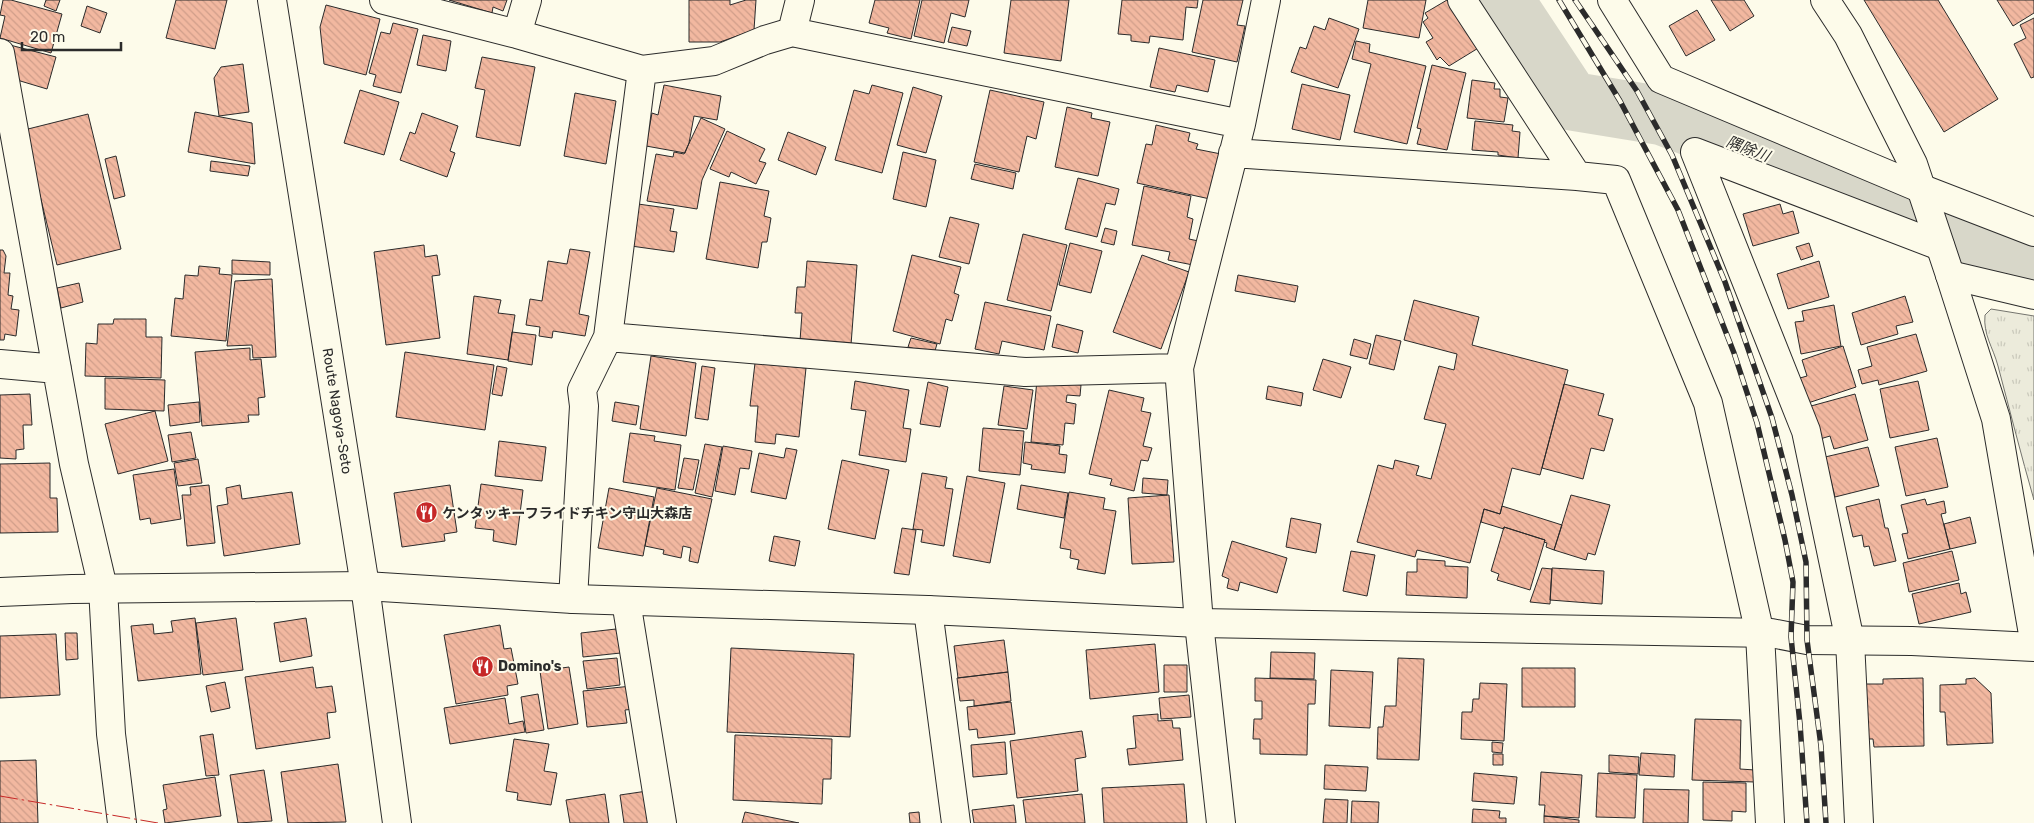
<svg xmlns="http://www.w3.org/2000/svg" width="2034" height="823" font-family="Rubik,'Noto Sans JP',sans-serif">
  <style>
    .grass { fill: url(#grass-tufts); stroke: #74746e }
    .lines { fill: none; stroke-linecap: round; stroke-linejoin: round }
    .river { stroke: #d8d7c9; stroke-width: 59 }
    .building { fill: url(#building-back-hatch); stroke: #2b2b2b }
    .street-casing { stroke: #2b2b2b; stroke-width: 30 }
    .secondary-casing { stroke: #2b2b2b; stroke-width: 30 }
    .primary-casing { stroke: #2b2b2b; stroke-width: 30 }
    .street { stroke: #fdfbea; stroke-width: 28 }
    .secondary { stroke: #fdfbea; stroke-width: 28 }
    .primary { stroke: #fdfbea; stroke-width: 28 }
    .rail-casing { stroke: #2b2b2b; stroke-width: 5.5 }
    .rail { stroke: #fdfbea; stroke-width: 4; stroke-dasharray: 11; stroke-linecap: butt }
    .power { stroke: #c62828; stroke-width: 1; stroke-dasharray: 18 4 2.5 4; stroke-linecap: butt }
    .labels { text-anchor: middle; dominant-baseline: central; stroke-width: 4; stroke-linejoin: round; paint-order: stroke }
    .street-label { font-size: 14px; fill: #2b2b2b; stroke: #fdfbea }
    .poi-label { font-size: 14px; font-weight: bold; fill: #2b2b2b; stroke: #fdfbea; text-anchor: start }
    .water-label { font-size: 15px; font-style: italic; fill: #2b2b2b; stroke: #fdfbea }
  </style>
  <defs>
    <pattern id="grass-tufts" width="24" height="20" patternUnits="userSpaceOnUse" patternTransform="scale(1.25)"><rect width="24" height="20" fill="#ecebdb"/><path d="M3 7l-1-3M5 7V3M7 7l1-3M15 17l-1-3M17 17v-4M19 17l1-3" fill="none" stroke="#cbcabc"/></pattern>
    <pattern id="building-back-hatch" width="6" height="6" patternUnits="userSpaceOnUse" patternTransform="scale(1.25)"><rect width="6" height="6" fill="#f2b8a0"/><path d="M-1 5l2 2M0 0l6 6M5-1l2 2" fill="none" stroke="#d09e8a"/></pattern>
  </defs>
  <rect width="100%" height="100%" fill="#fdfbea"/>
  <path class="grass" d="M1991,309L2034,316V500C2021,455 2010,411 1998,366C1993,347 1983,335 1985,315Z"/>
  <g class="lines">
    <path class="river" d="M1504,0L1571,101L1663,116L1848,187L1995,246L2034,253"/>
  </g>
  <path class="building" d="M3,0H11L62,14L51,53L0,38L5,16L0,15Z
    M46,0H60L56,11L44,6Z
    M176,0H227L215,49L166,38Z
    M449,0H507L503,11L493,7L492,13Z
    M689,0H730V5L746,0H756L754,30L720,42H689Z
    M875,0H920L911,39L887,33L889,28L869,23Z
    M922,0H969L965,17L951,13L944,43L914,36Z
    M1011,0H1069L1061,61L1004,53Z
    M1122,0H1198L1197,8L1186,7L1183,40L1150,36L1149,43L1131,41V35L1118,34Z
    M1203,0H1243L1237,25L1245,26L1237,62L1192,52Z
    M1368,0H1426L1419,38L1363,28Z
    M1447,0H1451L1480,47L1449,66L1440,57L1437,60L1426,42L1433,38L1423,22L1428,18L1425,13Z
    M1711,0H1744L1754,16L1730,31Z
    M1864,0H1938L1998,99L1944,132Z
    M1997,0H2034V13L2013,26Z
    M326,5L380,19L366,75L324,64L320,27Z
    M87,6L107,13L100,33L81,26Z
    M1697,10L1715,40L1686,56L1669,26Z
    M1329,18L1359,29L1338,88L1291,72L1300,47L1306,49L1314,26L1325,30Z
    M2034,18V77L2031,78L2014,44L2026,38L2020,25Z
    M393,23L418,29L401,93L373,86L376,75L369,73L381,32L390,34Z
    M952,27L971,31L967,46L948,42Z
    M423,35L451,41L446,71L417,65Z
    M1356,41L1370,44L1369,52L1426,66L1407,144L1354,132L1371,64L1352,59Z
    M10,45L56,57L47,89L7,77Z
    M1159,48L1215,60L1208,92L1177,85L1175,92L1150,87Z
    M482,57L535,67L520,146L476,137L485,90L475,88Z
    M243,64L249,112L219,116L214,78L221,67Z
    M1432,65L1466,73L1447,150L1417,144L1421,129L1417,128Z
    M1472,80L1495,83L1494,89H1500V97L1508,98L1504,122L1467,118Z
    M1302,84L1350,95L1340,140L1292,129Z
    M664,85L721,96L717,120L694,116L689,143L685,153L646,146L652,113L658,115Z
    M872,85L903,93L882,173L835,160L854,90L869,94Z
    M913,87L942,96L926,153L897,145Z
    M360,90L399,102L384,155L344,143Z
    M990,90L1044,102L1036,139L1027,136L1019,172L974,162Z
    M575,93L616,101L606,164L564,156Z
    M1067,107L1092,113L1091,118L1110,122L1098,176L1055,167Z
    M195,112L252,123L255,164L188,152Z
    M422,113L458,126L450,151L455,153L447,177L400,160L410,132L415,134Z
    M88,114L121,249L57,265L24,130Z
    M701,118L725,129L702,180L697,209L647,201L656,154L673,157L674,152L684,154Z
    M1475,121L1513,125L1512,131L1520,132L1518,158L1498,155V152L1472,150Z
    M1156,125L1190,133L1188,141L1198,144L1196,149L1221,154L1210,199L1137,183L1146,144L1152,145Z
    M727,131L765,149L759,161L766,163L756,184L731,172L729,177L710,169Z
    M788,132L826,147L816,175L778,160Z
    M903,152L936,160L926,207L893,199Z
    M116,156L125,196L114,199L105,159Z
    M211,161L250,166L248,176L210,171Z
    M975,164L1016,173L1013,189L971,179Z
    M1078,178L1119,189L1115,205L1106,203L1097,237L1065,229Z
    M720,182L769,191L764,216L771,218L767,242H762L758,268L706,259Z
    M1144,186L1191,196L1187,217L1193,219L1189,239L1203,242L1198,266L1168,260L1170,252L1132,245Z
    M638,204L674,209L670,231L677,232L674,252L631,246Z
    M1780,204L1783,214L1793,211L1799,233L1753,246L1743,214Z
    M950,217L979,224L969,264L939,257Z
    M1105,228L1117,231L1114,245L1101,242Z
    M1023,234L1067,245L1051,311L1007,300Z
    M1070,243L1102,251L1091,293L1059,285Z
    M1809,243L1813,256L1801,260L1796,247Z
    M424,245L425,257L437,255L440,275L432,276L440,338L386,345L374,252Z
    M570,249L590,252L579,314L589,316L585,336L553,331L552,338L539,336L540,327L526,325L530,299L542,301L548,261L567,264Z
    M0,250H3L6,256L4,273H10L8,295L13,296L11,309L19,310L16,336L5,334L4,340H0Z
    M912,255L961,267L954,293L959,295L952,321L946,319L940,344L893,331Z
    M1142,255L1189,272L1161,349L1113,332Z
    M232,260L270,262V275L232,274Z
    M807,261L857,265L851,345L800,341L802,313H795L797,287H805Z
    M1819,261L1829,297L1788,309L1777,274Z
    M199,266L220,268L219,274L232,275L226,341L171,336L175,298L183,299L185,275L198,276Z
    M1238,275L1298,286L1295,302L1235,291Z
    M272,279L276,357L253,358L252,345L227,346L235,281Z
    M79,283L83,302L61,308L57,288Z
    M474,296L501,300L498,313L515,315L508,360L467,354Z
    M1905,296L1913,322L1896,326L1898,334L1861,345L1852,313Z
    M1414,300L1479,317L1472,345L1568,370L1540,475L1512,468L1500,514L1484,509L1470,563L1417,550L1415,557L1357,542L1378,465L1393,469L1395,460L1419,466L1416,475L1431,479L1446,424L1424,419L1439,366L1454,370L1457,354L1404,340Z
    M985,302L1051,316L1044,350L1002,341L999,354L975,349Z
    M1834,305L1841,346L1801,354L1795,322L1804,321L1802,311Z
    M114,319H146V337H162L161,378L85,376L86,343L97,344L98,324H113Z
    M1057,324L1083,331L1078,353L1052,347Z
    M512,332L536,335L532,365L508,361Z
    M1916,334L1927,371L1879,385L1878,380L1862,384L1858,370L1872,366L1867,347Z
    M1376,335L1401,341L1394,370L1369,364Z
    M911,338L937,344L934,354L908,347Z
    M1354,339L1371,344L1367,359L1350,355Z
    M1843,346L1856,387L1808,403L1800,378L1807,376L1802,360Z
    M250,348V360L261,359L265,397L258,398L259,415H248L249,422L202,426L195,352Z
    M405,352L494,365L485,430L396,417Z
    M651,356L696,363L686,436L640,429Z
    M1323,359L1351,367L1341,398L1313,390Z
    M755,363L806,368L799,437L776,434L775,444L755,442L758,406H750Z
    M497,366L507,368L502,396L492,394Z
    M702,366L715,368L708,420L695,418Z
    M105,378L165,380L164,411L105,409Z
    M1037,380L1081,385L1080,396L1067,395L1066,402L1076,404L1074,424L1065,423L1063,445L1031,442Z
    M855,381L909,390L903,428L911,429L906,462L859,455L866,411L851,409Z
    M1918,381L1929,430L1890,438L1880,389Z
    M928,382L948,387L940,427L920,424Z
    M1564,384L1604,394L1598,415L1613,419L1604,451L1591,448L1583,479L1542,468Z
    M1004,386L1033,390L1027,429L998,425Z
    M1268,386L1303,393L1301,406L1266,399Z
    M1109,390L1144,398L1141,411L1151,413L1143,446L1152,448L1148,461L1141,460L1134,491L1110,485L1112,479L1089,474Z
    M30,394L32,425H23L24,449L16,450V459L0,458V395Z
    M1855,394L1868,440L1834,449L1830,436L1820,439L1811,406Z
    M199,402L200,422L170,426L168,405Z
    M615,402L639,406L636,425L612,421Z
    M155,411L168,461L118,474L105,424Z
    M983,428L1024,431L1020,475L979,471Z
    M191,432L196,458L172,462L168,435Z
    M630,433L655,436L654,441L681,445L675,490L623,482Z
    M1937,438L1948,487L1906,496L1895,447Z
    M499,441L546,447L542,481L495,476Z
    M1025,442L1060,446L1059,454L1067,455L1065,473L1031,469L1032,465L1023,463Z
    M705,444L722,447L712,497L695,493Z
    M723,446L752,451L749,469L740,468L735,495L715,491Z
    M1868,447L1879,486L1835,497L1825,457Z
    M786,448L797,450L786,499L751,492L759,453L784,458Z
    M684,458L699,460L693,490L678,488Z
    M198,459L202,483L178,486L174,463Z
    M842,460L889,470L875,539L828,529Z
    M50,463V498H57L58,532L0,533V464Z
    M174,469L181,519L151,524L150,518L140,520L133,475Z
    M922,473L947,477L945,488L953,489L944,546L921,542L923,530L913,529Z
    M967,476L1005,483L990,563L953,556Z
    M1143,478L1168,480L1167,495L1142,493Z
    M481,484L523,490L516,545L493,541L494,530L475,528Z
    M209,485L215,543L187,546L182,495H191L190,487Z
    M240,485L242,499L292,492L300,544L224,556L217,506L228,504L226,488Z
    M450,485L457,532L444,534L445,541L402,547L394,493Z
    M1021,485L1068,493L1064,518L1017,509Z
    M609,488L654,497L643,556L598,548Z
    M657,488L712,499L698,563L689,561L691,548L683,546L681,558L663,554L664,550L645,546Z
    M1069,492L1105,498L1103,509L1116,511L1105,574L1077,569L1079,560L1070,558L1071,550L1060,548Z
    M1169,495L1174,562L1132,564L1128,498Z
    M1571,495L1610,505L1595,555L1588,553L1586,560L1554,550Z
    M1879,499L1885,528H1888L1896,561L1874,566L1869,546L1864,547L1862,535L1853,537L1846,507Z
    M1925,499L1927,505L1944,501L1946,513L1941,514L1950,549L1908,559L1902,534L1908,533L1901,505Z
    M1502,506L1562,525L1554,550L1546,547L1547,543L1544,542L1545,540L1504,527V529L1481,522L1484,509L1500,514Z
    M1970,517L1976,543L1950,549L1944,524Z
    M1291,518L1321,524L1316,553L1286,547Z
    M1504,527L1545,540L1530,590L1497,580L1499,574L1491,571Z
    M902,528L916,530L909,575L894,573Z
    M774,536L800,541L795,566L769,561Z
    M1232,541L1287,558L1277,593L1240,582L1238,591L1227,588L1229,579L1222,576Z
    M1351,551L1375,555L1367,596L1343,591Z
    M1952,551L1959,580L1909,592L1903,563Z
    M1417,559L1445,561V566L1468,567L1467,598L1406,595L1407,572H1417Z
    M1542,568L1552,569L1550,604L1530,602Z
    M1552,568L1604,571L1602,604L1550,600Z
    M1959,583L1961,594L1966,592L1971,612L1919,624L1912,594Z
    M195,618L201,674L138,681L131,626L153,624L154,634L173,632L171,621Z
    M236,618L243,670L203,675L196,623Z
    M306,618L312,656L280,662L274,623Z
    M500,625L504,649L511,648L518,684L507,686L508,695L456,704L444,635Z
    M616,629L617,634L628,633L630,652L583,657L581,633Z
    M65,633H77L78,659L66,660Z
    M56,634L60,695L0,698V636Z
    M1004,640L1008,672L958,678L954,646Z
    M1155,644L1159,692L1090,699L1086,650Z
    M731,648L854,654L850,737L727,732Z
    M1271,652L1315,653L1314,679L1270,678Z
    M617,658L620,685L587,689L583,661Z
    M1398,658L1424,659L1419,760L1377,759L1378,727H1383L1385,706H1396Z
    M1164,665H1187V692H1164Z
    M313,667L316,688L332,686L336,712L327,713L330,738L256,749L245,677Z
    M569,667L578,724L548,729L540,671Z
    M1522,668H1575V707H1522Z
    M1331,670L1373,672L1370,728L1329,726Z
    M1008,672L1011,701L974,706V700L960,701L957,678Z
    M1255,678L1316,680L1315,704H1308L1307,755L1260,754V739H1253L1254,719H1262V701H1255Z
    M1923,678L1924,746L1874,747L1873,739H1866L1865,684H1883V679Z
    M1975,678L1991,693L1993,743L1947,745L1945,712H1940V685L1966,684V679Z
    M225,682L230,708L211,712L206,686Z
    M1480,683L1507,684L1504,741L1461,739L1462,712H1472L1473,699H1479Z
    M632,686L635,709L625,710L627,723L587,727L583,691Z
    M538,694L544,730L526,733L521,697Z
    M1189,695L1191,717L1161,719L1159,698Z
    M505,698L509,724L523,721L525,732L450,744L444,708Z
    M1011,702L1015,734L978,738L977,729L969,730L967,707Z
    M1158,714V721L1172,720L1173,728H1180L1183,760L1129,765L1127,749L1136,748L1133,716Z
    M1695,719L1741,720L1740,769L1755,770V782L1692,780Z
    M1082,731L1086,757L1075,759L1078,791L1017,798L1010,741Z
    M213,734L219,775L206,776L200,736Z
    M735,735L832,739L831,779H823L822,804L733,800Z
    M514,739L549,744L544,771L557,773L551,805L517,800L518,793L506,791Z
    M1005,742L1007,774L973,777L971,745Z
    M1492,742L1503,743L1502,753L1492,752Z
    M1641,753L1675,755L1674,777L1639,775Z
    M1493,754H1503V765H1493Z
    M1609,755L1639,757L1638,774L1609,772Z
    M36,760L38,823H0V761Z
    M338,764L346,822L288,823L281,772Z
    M1325,765L1368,767L1366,791L1324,789Z
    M264,770L272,821L238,823L230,775Z
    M1541,772L1582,775L1579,818L1544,816L1545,805H1539Z
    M1474,773L1517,777L1514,804L1472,801Z
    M1598,773L1637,775L1635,818L1596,817Z
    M215,777L221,816L165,823L163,810L167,809L163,785Z
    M1703,782L1746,783V812L1732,811V821L1703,820Z
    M1184,784L1187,823H1104L1102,788Z
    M1644,789L1689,790L1688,823H1643Z
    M654,790L659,823H624L620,795Z
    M605,794L609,823H570L566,800Z
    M1082,794L1085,823H1026L1023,800Z
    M1325,799L1348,800L1347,823H1323Z
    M1352,801L1379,802L1378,823H1351Z
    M1014,805L1016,823H974L972,810Z
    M1473,809L1500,811L1499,818H1506V823H1472Z
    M745,812L799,823H742Z
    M919,812L920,823H910L909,813Z
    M1544,816L1579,820V823H1544Z"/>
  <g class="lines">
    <defs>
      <path id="street" d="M384,0L517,34L642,70L714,61L765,40L792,32L1241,124
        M1462,0L1577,176
        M1612,0L1661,79L1920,188L2034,232
        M792,32L800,0
        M517,34L527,0
        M0,53L74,464L103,588L111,734L122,823
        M1233,153L1577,176L1616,180L1708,403L1760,634L1770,823
        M1950,275L2034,295
        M608,337L1025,372L1179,368
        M0,364L57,369
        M573,599L584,406L582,390L608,337L642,70
        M626,601L662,823
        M928,610L956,823
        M1221,823L1199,623L1179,368L1241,124L1266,0
        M1859,823L1850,641L1806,431L1695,152L1940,246"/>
      <path id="secondary" d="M1825,0L1848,35L1913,164L1950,275L1996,419L2034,640
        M0,592L72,589L365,586L573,599L928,610L1199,623L1771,633L1807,640L1912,641L2034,647"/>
      <path id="primary" d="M272,0L365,586L397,823"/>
    </defs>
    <use href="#street" class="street-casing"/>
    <use href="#secondary" class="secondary-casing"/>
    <use href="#primary" class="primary-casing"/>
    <use href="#street" class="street"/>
    <use href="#secondary" class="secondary"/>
    <use href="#primary" class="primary"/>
    <defs>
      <path id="rail" d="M1559,0L1620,101L1678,210L1734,353L1757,423L1785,540L1793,582L1791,637L1800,724L1807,823
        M1575,0L1637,91L1672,155L1725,282L1772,418L1792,495L1806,562L1807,640L1821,746L1826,823"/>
    </defs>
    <use href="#rail" class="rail-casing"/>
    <use href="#rail" class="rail"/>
    <path class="power" d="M0,796L158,823"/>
  </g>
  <defs>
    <symbol id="restaurant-disc" viewBox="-11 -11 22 22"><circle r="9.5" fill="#c62828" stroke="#fdfbea"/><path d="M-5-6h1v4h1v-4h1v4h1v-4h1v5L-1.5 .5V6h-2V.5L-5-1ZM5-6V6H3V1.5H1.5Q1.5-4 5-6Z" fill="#fff"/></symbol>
  </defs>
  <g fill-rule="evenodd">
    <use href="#restaurant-disc" x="414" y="500" width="25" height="25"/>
    <use href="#restaurant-disc" x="470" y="654" width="25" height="25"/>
  </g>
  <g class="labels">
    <g class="street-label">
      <text transform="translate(337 411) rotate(81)">Route Nagoya-Seto</text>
    </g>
    <g class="poi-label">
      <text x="442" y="513">ケンタッキーフライドチキン守山大森店</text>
      <text x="498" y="666">Domino's</text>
    </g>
    <g class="water-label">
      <text transform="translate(1748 149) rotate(21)">隅除川</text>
    </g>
  </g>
  <path d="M22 42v8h99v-8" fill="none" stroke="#2b2b2b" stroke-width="2.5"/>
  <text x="30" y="42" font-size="15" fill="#2b2b2b" stroke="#fdfbea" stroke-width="4" paint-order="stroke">20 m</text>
</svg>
